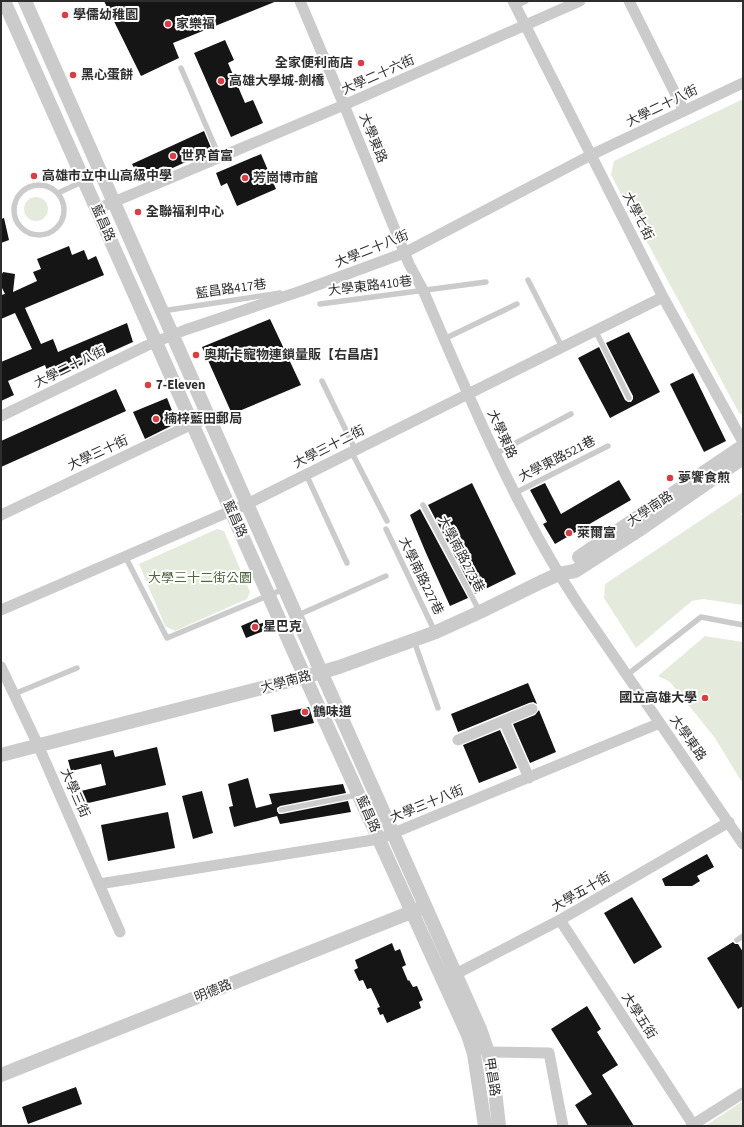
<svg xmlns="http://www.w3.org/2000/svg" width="744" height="1127" font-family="'Source Sans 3','Noto Sans TC',sans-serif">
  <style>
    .green { fill: #e4ebdd }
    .building { fill: #151515 }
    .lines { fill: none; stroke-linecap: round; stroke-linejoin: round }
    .service { stroke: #cbcbcb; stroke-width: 5.5 }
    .minor { stroke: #cbcbcb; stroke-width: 11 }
    .tertiary { stroke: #cbcbcb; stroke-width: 14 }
    .poi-dot { fill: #d73f45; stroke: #fff; stroke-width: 1.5 }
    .labels { text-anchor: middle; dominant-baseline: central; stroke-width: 4; stroke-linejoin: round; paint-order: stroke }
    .poi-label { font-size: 13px; font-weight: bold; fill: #2e2e2e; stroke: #fff; text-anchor: start }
    .street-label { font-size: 13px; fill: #2e2e2e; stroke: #fff }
    .park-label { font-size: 13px; fill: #50663f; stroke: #fff }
  </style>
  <rect width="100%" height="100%" fill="#fff"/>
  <path class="green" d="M743,99V415L739,413L611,175L614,161Z
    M24 209a12 12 0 1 1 24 0a12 12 0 1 1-24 0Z
    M743,492V512L741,514L743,517V605L703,599L692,601L636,648L604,598L605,584Z
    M217,529L224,531L250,592L247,599L175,631L165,626L139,564Z
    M705,636L743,642V784L715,738L670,682L658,676Z
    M743,1101V1126H705Z"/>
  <path class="building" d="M104,1H277L173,43L179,58L141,76Z
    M225,40L234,60L228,63L245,103L253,100L263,123L231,137L194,53Z
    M204,131L212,150L142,182L132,164Z
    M261,154L276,189L237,206L227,183L221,186L216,173Z
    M4,218L9,240L1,243V219Z
    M69,246L72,255L84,250L88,260L96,256L104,275L25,308L41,344L53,339L58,352L127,323L133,342L50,379L45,365L8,381L14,395L1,401V362L32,349L15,313L1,319V295L5,294L1,286V276L3,272L15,274L13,292L37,281L33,272L41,269L37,259Z
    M270,319L301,385L232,414L202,347Z
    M629,332L660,392L610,418L578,358L599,347L625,400L628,402H631L633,399V396L606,343Z
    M693,373L726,441L704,452L670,384Z
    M116,389L126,411L1,467V441Z
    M167,398L177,423L145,439L133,412Z
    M619,480L631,500L555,544L543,524L547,522L530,490L545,483L561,514Z
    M472,483L516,574L475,594L428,505Z
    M420,509L468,598L450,606L426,553L410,515Z
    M257,619L259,624L266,622L269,629L246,638L241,626Z
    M528,683L537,704L533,702L529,703L458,732L451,714Z
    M309,707L314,723L274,732L271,715Z
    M539,710L556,752L530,763L513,724L535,715Z
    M500,730L517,768L479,783L463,745Z
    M157,747L166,785L84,804L81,791L106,785L101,764L71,771L68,760L113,750L115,757Z
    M248,778L256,808L272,804L269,794L343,784L346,793L280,806L277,808V811L279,814H282L348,801L351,812L280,824L277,816L234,827L229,807L233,806L228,784Z
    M202,791L213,833L193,839L182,796Z
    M168,812L175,848L108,861L101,825Z
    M707,854L714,867L697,876L700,881L692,886H665L662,879Z
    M632,897L662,947L634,964L604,913Z
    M733,942L735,944H738L743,952V1006L738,1009L707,958Z
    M392,943L395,951L400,949L406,965L402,967L408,981L409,980L413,987L417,986L423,1000L419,1002L421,1008L387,1023L383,1014L380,1015L377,1008L380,1007L371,988L367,989L363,980L359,981L354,970L358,968L355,960Z
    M587,1006L601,1029L597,1032L618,1065L602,1075L634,1126H588L575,1105L592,1094L551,1029Z
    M76,1087L82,1104L28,1124L22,1107Z"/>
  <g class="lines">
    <path class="service" d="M516,6L526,1
      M181,68L220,158
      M14 210a25 25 0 1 1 50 0a25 25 0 1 1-50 0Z
      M58,193L101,173
      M528,280L562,347
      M320,304L486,282
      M162,311L280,293
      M595,330L629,398
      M444,339L517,304
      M322,381L355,449
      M351,451L387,521
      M495,454L571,414
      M306,474L347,563
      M515,493L608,446
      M423,505L480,612
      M386,529L435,632
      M125,556L167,638L284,589
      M296,616L386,576
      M414,641L438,708
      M627,675L701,617L743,625
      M14,694L77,668
      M281,810L357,795
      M737,940L743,936"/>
    <path class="minor" d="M300,1L344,105L409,264L423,290C469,397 514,506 578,604L743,844
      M513,1L663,297L743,442
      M629,1L684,111
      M97,209L344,105L580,1
      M1,416L146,346L185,330L304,290L404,253L591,155L743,83
      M1,515L186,427L209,418
      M1,610L247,504L663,297
      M1,667L38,745L120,932
      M504,721L529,778
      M458,740L532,709
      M99,884L379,839L660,723
      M560,920L694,1126
      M450,977L560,920L729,822
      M488,1052L549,1053L563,1126
      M691,1126L743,1093"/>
    <path class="tertiary" d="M4,1L305,677L468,1035L474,1054L485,1126
      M25,1L327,685L480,1029L488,1052L493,1073L499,1126
      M579,557L743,446
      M1,755L305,677L339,667L436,632L480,612L541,582L559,574L575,571L642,528L743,458
      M1,1075L419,909"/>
  </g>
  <g class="poi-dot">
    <circle cx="65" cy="15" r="4"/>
    <circle cx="168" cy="24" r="4"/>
    <circle cx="361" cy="63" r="4"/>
    <circle cx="73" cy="75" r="4"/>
    <circle cx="221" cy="81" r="4"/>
    <circle cx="173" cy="156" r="4"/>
    <circle cx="34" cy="176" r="4"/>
    <circle cx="245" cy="178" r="4"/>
    <circle cx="138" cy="212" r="4"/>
    <circle cx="196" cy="355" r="4"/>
    <circle cx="148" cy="385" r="4"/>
    <circle cx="156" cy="419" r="4"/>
    <circle cx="670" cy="478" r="4"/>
    <circle cx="569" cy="533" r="4"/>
    <circle cx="255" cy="627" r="4"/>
    <circle cx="705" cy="698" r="4"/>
    <circle cx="305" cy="712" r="4"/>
  </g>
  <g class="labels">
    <g class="poi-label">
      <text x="73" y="15">學儒幼稚園</text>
      <text x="176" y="24">家樂福</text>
      <text x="353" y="63" text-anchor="end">全家便利商店</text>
      <text x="81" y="75">黑心蛋餅</text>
      <text x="229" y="81">高雄大學城-劍橋</text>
      <text x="181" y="156">世界首富</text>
      <text x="42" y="176">高雄市立中山高級中學</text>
      <text x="253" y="178">芳崗博市館</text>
      <text x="146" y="212">全聯福利中心</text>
      <text x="204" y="355">奧斯卡寵物連鎖量販【右昌店】</text>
      <text x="156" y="385">7-Eleven</text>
      <text x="164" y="419">楠梓藍田郵局</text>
      <text x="678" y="478">夢饗食煎</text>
      <text x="577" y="533">萊爾富</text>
      <text x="263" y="627">星巴克</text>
      <text x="697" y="698" text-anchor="end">國立高雄大學</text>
      <text x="313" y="712">鶴味道</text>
    </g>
    <g class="street-label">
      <text transform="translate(378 75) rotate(-24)">大學二十六街</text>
      <text transform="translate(662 106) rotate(-26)">大學二十八街</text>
      <text transform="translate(373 138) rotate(68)">大學東路</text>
      <text transform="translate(638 216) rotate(63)">大學七街</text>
      <text transform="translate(103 223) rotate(66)">藍昌路</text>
      <text transform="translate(372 249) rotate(-22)">大學二十八街</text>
      <text transform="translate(370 286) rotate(-7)">大學東路410巷</text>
      <text transform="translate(231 289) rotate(-8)">藍昌路417巷</text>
      <text transform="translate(70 367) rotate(-26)">大學二十八街</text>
      <text transform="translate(502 434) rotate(65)">大學東路</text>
      <text transform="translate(329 447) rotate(-27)">大學三十二街</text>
      <text transform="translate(98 453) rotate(-25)">大學三十街</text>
      <text transform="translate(557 459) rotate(-27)">大學東路521巷</text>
      <text transform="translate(650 509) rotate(-34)">大學南路</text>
      <text transform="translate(235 519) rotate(66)">藍昌路</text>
      <text transform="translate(461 554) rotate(62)">大學南路273巷</text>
      <text transform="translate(421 576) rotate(64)">大學南路227巷</text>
      <text transform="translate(286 682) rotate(-15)">大學南路</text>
      <text transform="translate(688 738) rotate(55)">大學東路</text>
      <text transform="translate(75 793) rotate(66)">大學三街</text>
      <text transform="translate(427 804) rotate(-22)">大學三十八街</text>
      <text transform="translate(368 814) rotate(66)">藍昌路</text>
      <text transform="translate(581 892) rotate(-30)">大學五十街</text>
      <text transform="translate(213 991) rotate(-22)">明德路</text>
      <text transform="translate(639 1016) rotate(57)">大學五街</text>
      <text transform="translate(492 1077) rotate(81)">甲昌路</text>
    </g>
    <g class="park-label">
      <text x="200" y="578">大學三十二街公園</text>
    </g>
  </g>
  <rect width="744" height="1127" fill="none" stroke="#2e2e2e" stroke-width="4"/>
</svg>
